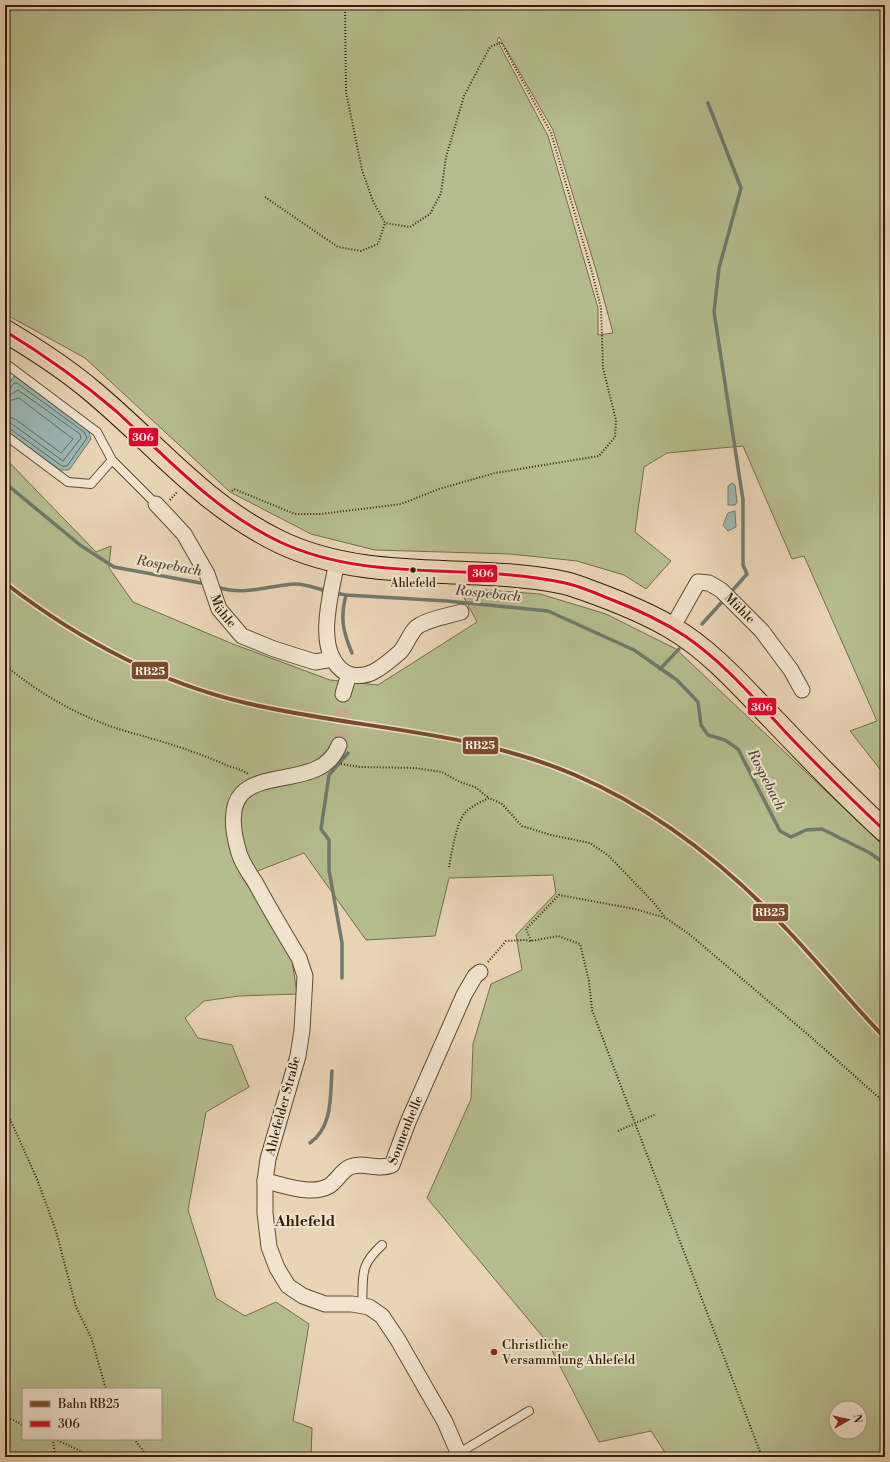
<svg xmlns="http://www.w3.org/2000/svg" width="890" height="1462" font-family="'Libre Bodoni',serif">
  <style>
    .green { fill: #b5bd8e; stroke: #726e4a; fill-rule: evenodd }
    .water { fill: #99b7b4; stroke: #6f7a6e }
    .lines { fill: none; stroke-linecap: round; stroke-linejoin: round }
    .shore { stroke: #646a5d; stroke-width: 1 }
    .stream { stroke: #6f7a6e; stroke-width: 3.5 }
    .minor-tunnel { stroke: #c4b092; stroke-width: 15; stroke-dasharray: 15 8; stroke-linecap: butt }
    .service-casing { stroke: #5e4c32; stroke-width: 10 }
    .minor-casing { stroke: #5e4c32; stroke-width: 17 }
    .primary-casing { stroke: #301e06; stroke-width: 24 }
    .path { stroke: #301e06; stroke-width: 2; stroke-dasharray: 1 2; stroke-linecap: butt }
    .service { stroke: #f1e3cf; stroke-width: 8 }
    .minor { stroke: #f1e3cf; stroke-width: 15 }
    .primary { stroke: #e9d4b5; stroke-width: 22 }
    .bus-1-casing { stroke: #f1e3cf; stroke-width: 6 }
    .bus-1 { stroke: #e4002b; stroke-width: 3 }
    .rail-1-casing { stroke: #f1e3cf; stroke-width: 7 }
    .rail-1 { stroke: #7a4b2a; stroke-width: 4 }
    .bus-dot { fill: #301e06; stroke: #f1e3cf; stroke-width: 1.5 }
    .poi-dot { fill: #8f2418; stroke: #f1e3cf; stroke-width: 1.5 }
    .labels { text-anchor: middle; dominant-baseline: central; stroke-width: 4; stroke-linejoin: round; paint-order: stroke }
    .bus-label { font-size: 12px; fill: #301e06; stroke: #f1e3cf }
    .street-label { font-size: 13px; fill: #301e06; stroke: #f1e3cf }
    .poi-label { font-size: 13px; fill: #301e06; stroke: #f1e3cf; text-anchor: start }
    .water-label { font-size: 14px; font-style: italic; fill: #504c3a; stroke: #f1e3cf }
    .quarter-label { font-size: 15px; font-weight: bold; fill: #301e06; stroke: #f1e3cf }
    .line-badge { stroke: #f1e3cf; stroke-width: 1.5 }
    .badge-label { font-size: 11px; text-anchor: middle; font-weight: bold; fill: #fff }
  </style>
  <rect width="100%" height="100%" fill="#e9d4b5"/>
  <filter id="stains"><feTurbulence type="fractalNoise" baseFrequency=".005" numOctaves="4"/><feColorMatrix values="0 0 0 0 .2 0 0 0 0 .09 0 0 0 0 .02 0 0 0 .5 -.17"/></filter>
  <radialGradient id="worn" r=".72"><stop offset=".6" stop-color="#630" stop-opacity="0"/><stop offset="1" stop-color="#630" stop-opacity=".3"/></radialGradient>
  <path class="green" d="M5,5H885V772L883,773L850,731L877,721L804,556L792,559L743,446L667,453L644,467L635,532L671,561L646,589L624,575L577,561L510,554L375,550L311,534L230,492L85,358L5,314ZM499,37L553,130L596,270L613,333L598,335V308L548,136L497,40Z
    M5,458L96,552L111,546L109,568L133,602L233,644L330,680L378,685L477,622L459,588L540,594L606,614L676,649L885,847V1457H668L651,1431L599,1442L548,1343L427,1198L471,1099L473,1044L491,984L522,970L516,935L556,893L553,875L449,878L435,936L366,940L304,853L242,877L291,953L297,994L239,996L204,1001L185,1018L198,1038L232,1045L249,1087L206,1112L188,1210L216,1298L245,1316L276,1302L309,1324L293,1421L312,1428L311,1457H5ZM23,1389H161V1439H23ZM836,1408H860V1432H836Z"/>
  <path class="water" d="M14,376L88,429L91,439L69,470H60L5,430V389Z
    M732,483L735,485L737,502L735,505H728V486Z
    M735,511L736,527L728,531L723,525L728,513Z"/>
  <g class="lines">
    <path class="shore" d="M5,391L9,390L14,383H17L84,432L87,438L67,466H62L9,428L5,427
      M5,396L10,395L18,390L80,434L81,438L63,461L12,424L5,422
      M5,402L19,398L73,439L61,453L15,419L5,416"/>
    <path class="stream" d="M708,103L741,188L719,268L714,312L743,500V565L747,574L732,591
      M5,483L80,545L114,567L206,584
      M216,587C245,596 265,586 294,584C304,583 317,589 327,591
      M335,593L346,595L447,601L548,611L634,650L677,680L698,702L701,725L708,735L725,740L738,749L780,831L791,837L806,830L822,829L870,853L885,864
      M346,595C340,618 343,632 352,653
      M702,624L722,602
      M660,669L679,649
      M342,978V943L329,870V840L321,829L329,775L348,753
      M310,1143C333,1126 330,1097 332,1071"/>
    <path class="minor-tunnel" d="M339,745L343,694"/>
    <defs>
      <path id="service" d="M5,372L9,366L97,432L112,460
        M5,435L68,482L91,484L112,460L156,504
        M362,1306C364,1275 358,1267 382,1245
        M459,1453L529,1411"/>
      <g id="minor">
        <path id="s1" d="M156,504L184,534L207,574L219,609L242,636L274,649L315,662L333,659"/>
        <path d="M337,561C332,591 312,653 346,673C353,677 366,676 373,672C382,668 393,658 400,652C407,645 411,629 420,625C432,618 448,616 461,612"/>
        <path id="s2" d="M672,628L698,582L709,583L721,590L762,631L791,670L802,690"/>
        <path d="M343,694L349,674"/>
        <path d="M339,745C317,804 207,745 239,853C242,863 249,873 255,882C269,908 284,933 299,958L305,976L302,1030L298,1056L268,1159L265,1181V1213L269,1247L277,1268L288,1286L303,1296L325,1304H352L369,1307L382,1316L398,1340L445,1422L460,1457"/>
        <path id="s3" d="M265,1181C285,1185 311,1196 329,1186C337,1181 342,1170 350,1167C364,1161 376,1171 392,1165L408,1122L464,995L475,976L480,972"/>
      </g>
      <path id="primary" d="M5,331C35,349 65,368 92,391C157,445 202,504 280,542C370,585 471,563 565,583C577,586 589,591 600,595C624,604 650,615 672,628C711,651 742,687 773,719C810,758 846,795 885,831"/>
    </defs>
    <use href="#service" class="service-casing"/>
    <use href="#minor" class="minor-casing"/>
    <use href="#primary" class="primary-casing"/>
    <path class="path" d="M265,197L338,247L361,251L378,244L385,223L373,201L362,170L346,92L345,5
      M232,491L234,489L295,514H321L401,504L439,489L495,473L599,456L615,437L616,420L603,368L601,308L592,272L551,133L501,42L490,47L464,96L446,157L441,193L430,214L410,227L385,223
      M170,500L178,491
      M5,665C39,694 82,718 125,731C161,741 192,750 226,765C233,768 242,769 248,774
      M341,764L360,767L415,768L442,772L460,782L475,787L489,798
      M449,867C451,855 457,821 465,813C471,806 481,802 489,798L502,804L522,826L551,835L590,843L609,856L653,902L665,917
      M531,941L526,929L559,895L635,909L666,918L689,934L812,1038L885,1103
      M488,962L506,941L524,940L531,941L558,936L580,944L589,981L592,1010L762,1457
      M5,1108L37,1179L56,1231L76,1307L91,1337L106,1389
      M618,1131L656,1114
      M5,1416L23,1425
      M53,1439L55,1457
      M55,1439L93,1457
      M134,1439L148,1457"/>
    <use href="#service" class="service"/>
    <use href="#minor" class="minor"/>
    <use href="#primary" class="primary"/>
    <defs>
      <path id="bus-1" d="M5,331C44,355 81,381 116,411C167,458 216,512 280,542C370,584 471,562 565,583C580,586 595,593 610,599C636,609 662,621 685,636C726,664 758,703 791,738C822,770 853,801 885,831"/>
    </defs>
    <use href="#bus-1" class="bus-1-casing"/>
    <use href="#bus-1" class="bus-1"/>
    <defs>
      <path id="rail-1" d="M5,583C78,639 156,682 246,703C356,729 471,730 575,775C659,811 731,869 792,935C824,969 853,1005 885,1038"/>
    </defs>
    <use href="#rail-1" class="rail-1-casing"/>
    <use href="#rail-1" class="rail-1"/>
  </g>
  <circle class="bus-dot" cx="413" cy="570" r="3.5"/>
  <circle class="poi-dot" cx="494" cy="1352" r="4"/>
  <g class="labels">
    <g class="bus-label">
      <text x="413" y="583">Ahlefeld</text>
    </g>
    <g class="street-label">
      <text stroke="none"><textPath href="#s2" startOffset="104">Mühle</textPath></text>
      <text stroke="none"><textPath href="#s1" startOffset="128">Mühle</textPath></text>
      <text transform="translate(283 1106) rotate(-75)">Ahlefelder Straße</text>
      <text stroke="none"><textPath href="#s3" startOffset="174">Sonnenhelle</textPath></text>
    </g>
    <g class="poi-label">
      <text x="502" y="1345">Christliche<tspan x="502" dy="15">Versammlung Ahlefeld</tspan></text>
    </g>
    <g class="water-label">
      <text transform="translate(169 566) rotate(10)">Rospebach</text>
      <text transform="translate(488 594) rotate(6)">Rospebach</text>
      <text transform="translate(766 780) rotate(63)">Rospebach</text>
    </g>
    <g class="quarter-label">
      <text x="305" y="1221">Ahlefeld</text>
    </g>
  </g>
  <g class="line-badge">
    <rect x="128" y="427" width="31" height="20" rx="4" fill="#e4002b"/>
    <rect x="467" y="564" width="31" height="19" rx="4" fill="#e4002b"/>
    <rect x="131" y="661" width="38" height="19" rx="4" fill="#7a4b2a"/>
    <rect x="747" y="697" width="30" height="19" rx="4" fill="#e4002b"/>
    <rect x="462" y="736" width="37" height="19" rx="4" fill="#7a4b2a"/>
    <rect x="752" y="903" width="37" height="19" rx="4" fill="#7a4b2a"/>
  </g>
  <g class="badge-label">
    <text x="143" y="441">306</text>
    <text x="483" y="577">306</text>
    <text x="150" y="675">RB25</text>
    <text x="762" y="711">306</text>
    <text x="480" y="749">RB25</text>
    <text x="770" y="916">RB25</text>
  </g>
  <rect width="890" height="1462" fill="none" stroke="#e9d4b5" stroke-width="20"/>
  <rect x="6" y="6" width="878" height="1450" fill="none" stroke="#301e06" stroke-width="2"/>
  <rect x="10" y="10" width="870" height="1442" fill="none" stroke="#301e06"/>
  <rect x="22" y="1388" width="140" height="52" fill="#f1e3cf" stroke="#a4947f"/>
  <rect x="30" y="1401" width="20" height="6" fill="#7a4b2a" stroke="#a4947f"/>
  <text x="58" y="1408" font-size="12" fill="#301e06">Bahn RB25</text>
  <rect x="30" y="1421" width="20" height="6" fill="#e4002b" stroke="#a4947f"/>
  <text x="58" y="1428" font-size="12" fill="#301e06">306</text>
  <g transform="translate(848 1420) rotate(82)"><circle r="19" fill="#f1e3cf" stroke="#a4947f"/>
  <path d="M0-3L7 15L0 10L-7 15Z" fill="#8f2418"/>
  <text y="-6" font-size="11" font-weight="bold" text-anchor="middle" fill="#301e06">N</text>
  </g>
  <rect width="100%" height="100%" filter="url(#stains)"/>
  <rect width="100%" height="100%" fill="url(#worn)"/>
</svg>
